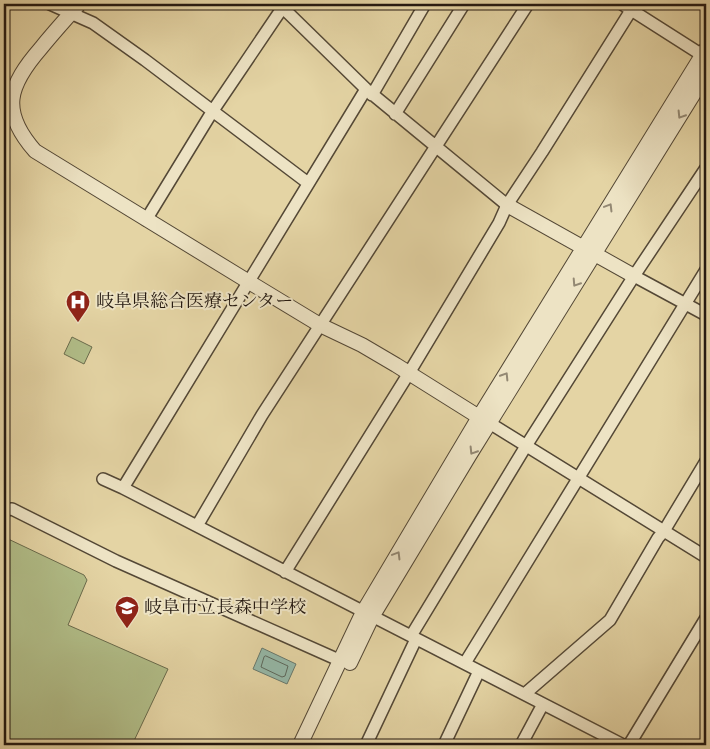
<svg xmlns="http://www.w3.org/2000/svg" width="710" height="749" font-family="'IM FELL DW Pica','Noto Serif JP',serif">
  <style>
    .green { fill: #b1bd88; stroke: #6a6b4c }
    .water { fill: #95b8a8; stroke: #68786c }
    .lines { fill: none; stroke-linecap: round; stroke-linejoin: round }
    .shore { stroke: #5c685c; stroke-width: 1 }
    .minor-casing { stroke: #544836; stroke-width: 14 }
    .tertiary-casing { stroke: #544836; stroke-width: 16 }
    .minor { stroke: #ede3c4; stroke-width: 11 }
    .tertiary { stroke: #ede3c4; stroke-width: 14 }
    .oneway { stroke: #938873 }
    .labels { text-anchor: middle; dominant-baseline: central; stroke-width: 4; stroke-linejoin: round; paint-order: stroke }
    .poi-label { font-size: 18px; fill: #241911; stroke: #ede3c4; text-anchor: start }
  </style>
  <rect width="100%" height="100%" fill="#e4d4a4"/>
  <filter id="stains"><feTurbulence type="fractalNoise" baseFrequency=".004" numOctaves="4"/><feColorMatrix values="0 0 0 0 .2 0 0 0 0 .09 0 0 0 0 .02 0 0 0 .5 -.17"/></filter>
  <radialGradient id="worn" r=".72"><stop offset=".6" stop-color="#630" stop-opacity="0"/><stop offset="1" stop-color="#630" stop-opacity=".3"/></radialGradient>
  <path class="green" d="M72,337L92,347L84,364L64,354Z
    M4,537L84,575L87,580L68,625L168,669L132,745H4Z"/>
  <path class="water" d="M262,648L296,664L287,684L253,669Z"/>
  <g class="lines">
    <path class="shore" d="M266,656L288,666L285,676L282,677L261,667L264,657Z"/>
    <defs>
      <path id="minor" d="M50,4L93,23L145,60L308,183
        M279,4L366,89L507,205
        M622,4L702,55
        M372,95L425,4
        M395,114L464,4
        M146,220L212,112L285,4
        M634,276L706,315
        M483,419L706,557
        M103,479L123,488L623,745
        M123,488L366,89
        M4,510L12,509L116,561L341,661
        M197,526L262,415L528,4
        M285,572L409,373L499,223L507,205L542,152L635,4
        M411,636L526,446L634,276L706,168
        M465,663L706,270
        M526,695L527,692L610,620L658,538L664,531L706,461
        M366,745L416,639
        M444,745L479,671
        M521,745L543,704
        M629,745L706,618"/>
      <path id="tertiary" d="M79,4C66,19 53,33 41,48C8,86 0,111 35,151L249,282L320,325L362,345L396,365L479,417
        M507,205L634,276
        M350,663L372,617L469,456L706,74
        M300,745L363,612L479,417L706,49"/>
    </defs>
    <use href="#minor" class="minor-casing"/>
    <use href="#tertiary" class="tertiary-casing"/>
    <use href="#minor" class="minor"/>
    <use href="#tertiary" class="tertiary"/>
  </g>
  <defs><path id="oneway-chevron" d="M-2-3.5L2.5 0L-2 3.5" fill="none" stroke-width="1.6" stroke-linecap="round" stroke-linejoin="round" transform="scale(1.25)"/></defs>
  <g class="oneway">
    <use href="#oneway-chevron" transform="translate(681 115) rotate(122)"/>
    <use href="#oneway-chevron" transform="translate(609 207) rotate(-59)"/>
    <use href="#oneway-chevron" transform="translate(576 283) rotate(123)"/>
    <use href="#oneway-chevron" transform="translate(505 376) rotate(-58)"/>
    <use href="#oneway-chevron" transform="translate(473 451) rotate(122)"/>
    <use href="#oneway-chevron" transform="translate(397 555) rotate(-59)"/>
  </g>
  <defs>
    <symbol id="hospital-pin" viewBox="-11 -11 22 30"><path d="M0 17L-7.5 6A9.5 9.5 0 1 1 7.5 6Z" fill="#8f2418" stroke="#ede3c4"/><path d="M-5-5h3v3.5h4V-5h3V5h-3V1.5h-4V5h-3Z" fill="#fff"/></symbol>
    <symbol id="school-pin" viewBox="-11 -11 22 30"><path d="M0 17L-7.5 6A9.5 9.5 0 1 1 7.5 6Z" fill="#8f2418" stroke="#ede3c4"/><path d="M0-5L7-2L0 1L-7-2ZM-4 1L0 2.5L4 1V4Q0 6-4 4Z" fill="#fff"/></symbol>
  </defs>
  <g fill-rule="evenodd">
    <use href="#hospital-pin" x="64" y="288" width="28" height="38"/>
    <use href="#school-pin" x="113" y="594" width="28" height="38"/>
  </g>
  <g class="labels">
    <g class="poi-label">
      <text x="96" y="302">岐阜県総合医療センター</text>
      <text x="144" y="608">岐阜市立長森中学校</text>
    </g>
  </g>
  <rect width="710" height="749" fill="none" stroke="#e4d4a4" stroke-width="20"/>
  <rect x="5" y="5" width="700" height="739" fill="none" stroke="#241911" stroke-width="2.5"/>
  <rect x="10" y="10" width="690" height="729" fill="none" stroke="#241911"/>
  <rect width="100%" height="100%" filter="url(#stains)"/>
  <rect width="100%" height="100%" fill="url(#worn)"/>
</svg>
